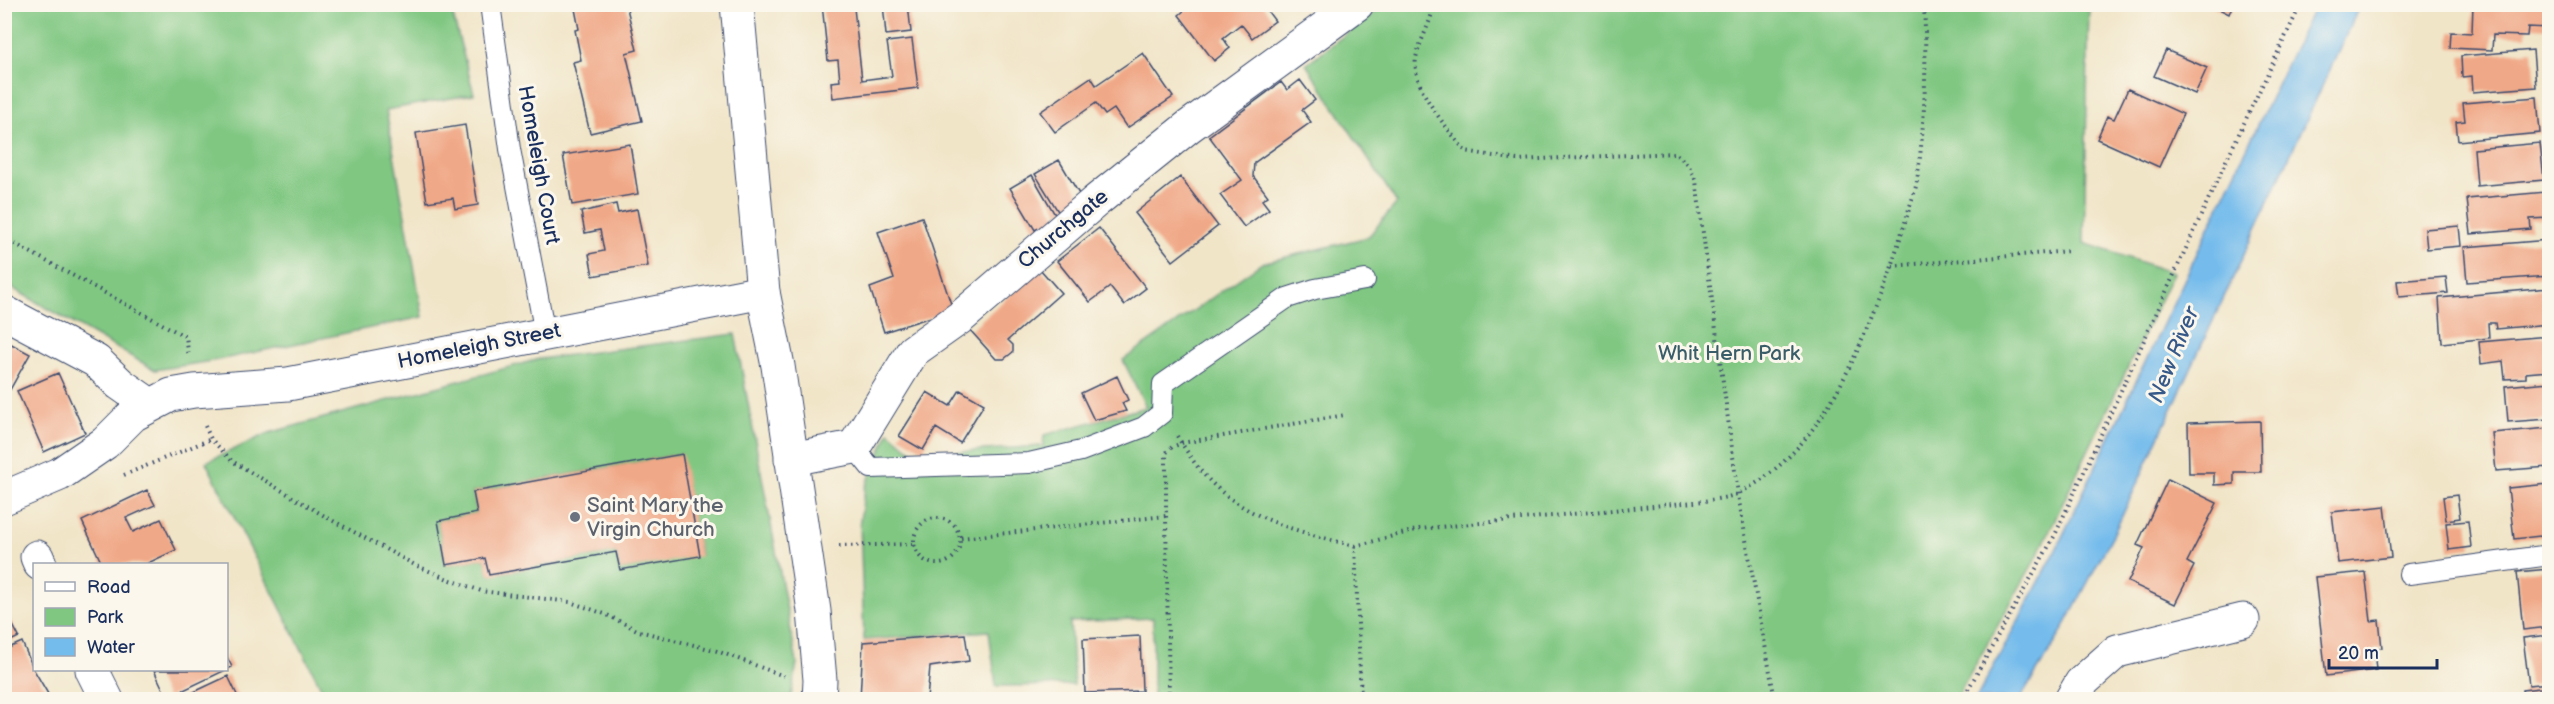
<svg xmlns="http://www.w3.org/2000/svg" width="2554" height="704" font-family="'Balsamiq Sans',sans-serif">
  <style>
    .green { fill: #80c782; stroke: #4e7b70; stroke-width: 1.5; fill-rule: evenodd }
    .water { fill: #74bcec; stroke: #4876a5; stroke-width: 1.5 }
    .building { fill: #f0a988 }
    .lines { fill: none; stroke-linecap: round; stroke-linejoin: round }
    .service-casing { stroke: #3b4a6e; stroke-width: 22 }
    .minor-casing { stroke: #3b4a6e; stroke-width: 35 }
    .tertiary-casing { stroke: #3b4a6e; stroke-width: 35 }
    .path { stroke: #3b4a6e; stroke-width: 4; stroke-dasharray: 1.5 4.5; stroke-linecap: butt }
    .service { stroke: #fff; stroke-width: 20 }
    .minor { stroke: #fff; stroke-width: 33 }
    .tertiary { stroke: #fff; stroke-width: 33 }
    .worship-dot { fill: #6b7280; stroke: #fbf7ec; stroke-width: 2 }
    .labels { text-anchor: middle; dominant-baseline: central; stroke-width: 6; stroke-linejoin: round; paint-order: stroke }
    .street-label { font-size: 21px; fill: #1b2f5e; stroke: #fbf7ec }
    .park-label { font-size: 21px; fill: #395d69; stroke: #fbf7ec }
    .worship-label { font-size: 21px; fill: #5b616d; stroke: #fbf7ec; text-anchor: start }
    .water-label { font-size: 22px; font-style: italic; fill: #365989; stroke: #fbf7ec }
  </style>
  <rect width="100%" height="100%" fill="#fbf7ec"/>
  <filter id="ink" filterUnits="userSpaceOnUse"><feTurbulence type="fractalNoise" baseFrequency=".0167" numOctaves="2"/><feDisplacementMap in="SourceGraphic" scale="12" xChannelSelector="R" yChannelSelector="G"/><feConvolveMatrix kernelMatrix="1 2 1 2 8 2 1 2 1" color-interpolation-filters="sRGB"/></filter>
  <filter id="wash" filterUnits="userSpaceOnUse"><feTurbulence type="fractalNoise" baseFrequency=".008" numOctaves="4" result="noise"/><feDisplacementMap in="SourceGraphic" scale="24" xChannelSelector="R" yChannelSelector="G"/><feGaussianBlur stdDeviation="1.35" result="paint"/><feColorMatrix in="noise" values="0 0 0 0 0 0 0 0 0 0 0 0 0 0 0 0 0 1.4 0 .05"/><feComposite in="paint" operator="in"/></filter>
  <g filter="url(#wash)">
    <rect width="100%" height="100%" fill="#f1e5c8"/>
    <path class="green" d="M5,4L450,5L474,94L386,110L423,317L218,360L155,370L5,284Z
      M1385,5H2089L2084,243L2173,273L2039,553L1956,699H1153V618L1070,622L1074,685L996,686L989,631L864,640L860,520L865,488L889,432L916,455L1043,446L1044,435L1146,407L1123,360L1262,263L1368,237L1397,203L1306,64Z
      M735,334L797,663L791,696L771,700L327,699L206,462L269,433L539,359ZM681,454L700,555L620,570L616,552L489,575L485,558L446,565L438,521L477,513L473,492Z"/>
    <path class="water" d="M2315,5H2360L2116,529L2060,635L2020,699H1976L2053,556Z"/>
    <g id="blocks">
      <path class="building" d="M574,4H626L637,50L626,53L642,121L590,133L573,62L581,60L575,30L579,29Z
        M822,4H868L854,8L862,80L892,76L887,42L912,39L918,88L833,98L831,82L840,81L838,60L828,61Z
        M883,4H908L911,32L886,35Z
        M1192,4H1262L1275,21L1252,38L1241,24L1223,38L1230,48L1214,61L1179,15Z
        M2209,4H2233L2229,14Z
        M2473,4H2550V28L2528,27L2527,36L2493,35L2492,50L2450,48L2451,32L2472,33Z
        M2166,50L2207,68L2195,94L2154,76Z
        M2533,50L2536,87L2473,92L2472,76L2462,77L2461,56Z
        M1143,53L1173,97L1127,128L1114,109L1105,115L1096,103L1055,132L1040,112L1091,77L1096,85Z
        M1300,80L1315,100L1302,110L1311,122L1254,163L1253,176L1268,196L1262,200L1269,209L1244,227L1220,195L1242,180L1209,136L1281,82L1287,90Z
        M2128,89L2183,114L2159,167L2097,139L2107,116L2114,119Z
        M2537,97L2540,133L2458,141L2456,122L2465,121L2463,103Z
        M465,125L478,205L455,209L453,198L427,202L416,133Z
        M2540,143L2544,180L2477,186L2474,149Z
        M630,144L638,194L572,205L563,155Z
        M1059,160L1082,199L1059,213L1035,174Z
        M1032,175L1057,218L1035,230L1010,188Z
        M1180,177L1218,226L1173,261L1135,213Z
        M2546,192L2548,218L2530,219L2531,229L2471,234L2467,199Z
        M616,204L618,213L637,209L648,266L593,276L589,254L604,251L602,240L600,230L585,233L581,212Z
        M922,217L953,310L884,332L870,288L894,279L878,232Z
        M2459,226L2461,246L2427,249L2425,229Z
        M1099,228L1146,288L1124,305L1110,287L1090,302L1057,261Z
        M2549,240L2550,276L2467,282L2464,247Z
        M1040,269L1061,293L1008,340L1013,345V352L1004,359H996L970,330Z
        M2446,277L2448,293L2399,297L2397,281Z
        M2550,288V324L2496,329L2495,323H2488L2489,338L2442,343L2439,298Z
        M2550,336V371L2526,373V378L2505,379L2503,361L2481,364L2479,342Z
        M4,340L30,354L7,395L4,394Z
        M58,373L85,433L44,452L17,391Z
        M1117,376L1128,400L1122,403L1126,411L1094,420L1081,393Z
        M2550,382V419L2508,422L2505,386Z
        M960,390L984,404L960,443L936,428L923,450L899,436L927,392L950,406Z
        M2260,421L2261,472H2234V484L2214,485V473H2189L2188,423Z
        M2550,428V467L2496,471L2492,433Z
        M682,454L700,556L620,570L616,552L489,575L485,558L446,565L438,521L477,513L473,492Z
        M2168,479L2217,503L2187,562L2194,566L2175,604L2128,582L2144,548L2137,545Z
        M2550,484V535L2514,539L2508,488Z
        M147,490L155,505L126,518L133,532L161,519L176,550L148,563L149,564H102L82,521Z
        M2457,495L2460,518L2446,520L2443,497Z
        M2385,506L2391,557L2338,563L2332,512Z
        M2468,521L2471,547L2449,550L2446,523Z
        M2550,569V627L2523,630L2517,572Z
        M2365,572L2371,621L2379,620L2382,648L2374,649L2376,670L2326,676L2315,577Z
        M4,608L19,637L4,644Z
        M965,634L969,661L930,667L927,699H860L863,642Z
        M2550,635V683L2529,685L2523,638Z
        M1140,636L1142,691L1085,693L1083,639Z
        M22,642L34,670L51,699H4V650Z
        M226,655L232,667L167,698L154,670H226Z
        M228,676L239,699H179Z
        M2550,687V699H2523L2522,690Z"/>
    </g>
  </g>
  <g filter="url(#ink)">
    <use href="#blocks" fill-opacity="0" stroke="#3b4a6e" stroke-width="1.5"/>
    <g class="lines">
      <defs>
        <path id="service" d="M490,4L510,149L545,334
          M854,447L871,468L1029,463L1081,451L1144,427L1162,413L1163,384L1287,298L1315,289L1365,280
          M2409,574L2550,555"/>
        <path id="minor" d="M4,312L96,361L120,384L150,405
          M791,459L854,447L913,351L961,317L1096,201L1188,127L1357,4
          M4,498L60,474L105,443L133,415L171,395L194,391L288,384L763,292
          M37,557L40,564
          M92,670L107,700
          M2071,700L2081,683L2117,651L2243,620"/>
        <path id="tertiary" d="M737,4L763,292L778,366L814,611L820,680L819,700"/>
      </defs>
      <use href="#service" class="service-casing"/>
      <use href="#minor" class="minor-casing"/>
      <use href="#tertiary" class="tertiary-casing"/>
      <path class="path" d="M1434,4C1431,23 1420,40 1416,58C1411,89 1448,128 1465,151L1517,160L1675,153L1688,164L1696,181L1739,501L1775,700
        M4,238L186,337L189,357
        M1892,266L2069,251
        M205,426L211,439L232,461L328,518L415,565L448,579L481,591L570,602L605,614L639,631L717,651L784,676
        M1177,436C1188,453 1198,470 1213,484C1251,521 1304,533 1355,546L1361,700
        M124,475L211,439
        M1166,516L1169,700
        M914 541a23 23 0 1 1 46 0a23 23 0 1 1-46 0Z
        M961,538L1166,516V453L1172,447L1182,443L1345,415
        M839,546L914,544
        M1355,546L1420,529L1704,501C1715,499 1729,498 1739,493C1816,454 1851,369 1881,294C1891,268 1899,242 1907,216C1910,205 1915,193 1917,181C1925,123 1927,64 1924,4
        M1962,700L2055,535L2225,163L2301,4"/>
      <use href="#service" class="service"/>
      <use href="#minor" class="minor"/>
      <use href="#tertiary" class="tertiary"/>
    </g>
  </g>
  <circle class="worship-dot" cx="575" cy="517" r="6"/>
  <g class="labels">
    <g class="street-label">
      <text transform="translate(539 165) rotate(80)">Homeleigh Court</text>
      <text transform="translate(1063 229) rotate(-40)">Churchgate</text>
      <text transform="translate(479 346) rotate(-11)">Homeleigh Street</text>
    </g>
    <g class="park-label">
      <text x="1729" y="353">Whit Hern Park</text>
    </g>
    <g class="worship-label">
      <text x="587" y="505">Saint Mary the<tspan x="587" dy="24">Virgin Church</tspan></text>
    </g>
    <g class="water-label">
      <text transform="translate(2174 355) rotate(-68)">New River</text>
    </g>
  </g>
  <rect width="2554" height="704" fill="none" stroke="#fbf7ec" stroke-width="24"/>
  <rect x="33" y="563" width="195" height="108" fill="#fbf7ec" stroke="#a1a7b3" stroke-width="1.5"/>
  <rect x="45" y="582" width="30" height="9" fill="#ffffff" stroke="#a1a7b3" stroke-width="1.5"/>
  <text x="87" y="593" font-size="18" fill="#1b2f5e">Road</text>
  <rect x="45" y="608" width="30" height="18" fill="#80c782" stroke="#a1a7b3" stroke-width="1.5"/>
  <text x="87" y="623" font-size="18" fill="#1b2f5e">Park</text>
  <rect x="45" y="638" width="30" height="18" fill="#74bcec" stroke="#a1a7b3" stroke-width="1.5"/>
  <text x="87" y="653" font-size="18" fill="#1b2f5e">Water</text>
  <path d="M2329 659v9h108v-9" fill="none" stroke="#1b2f5e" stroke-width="3"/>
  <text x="2338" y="659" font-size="18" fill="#1b2f5e" stroke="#fbf7ec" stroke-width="4.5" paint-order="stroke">20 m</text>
</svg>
